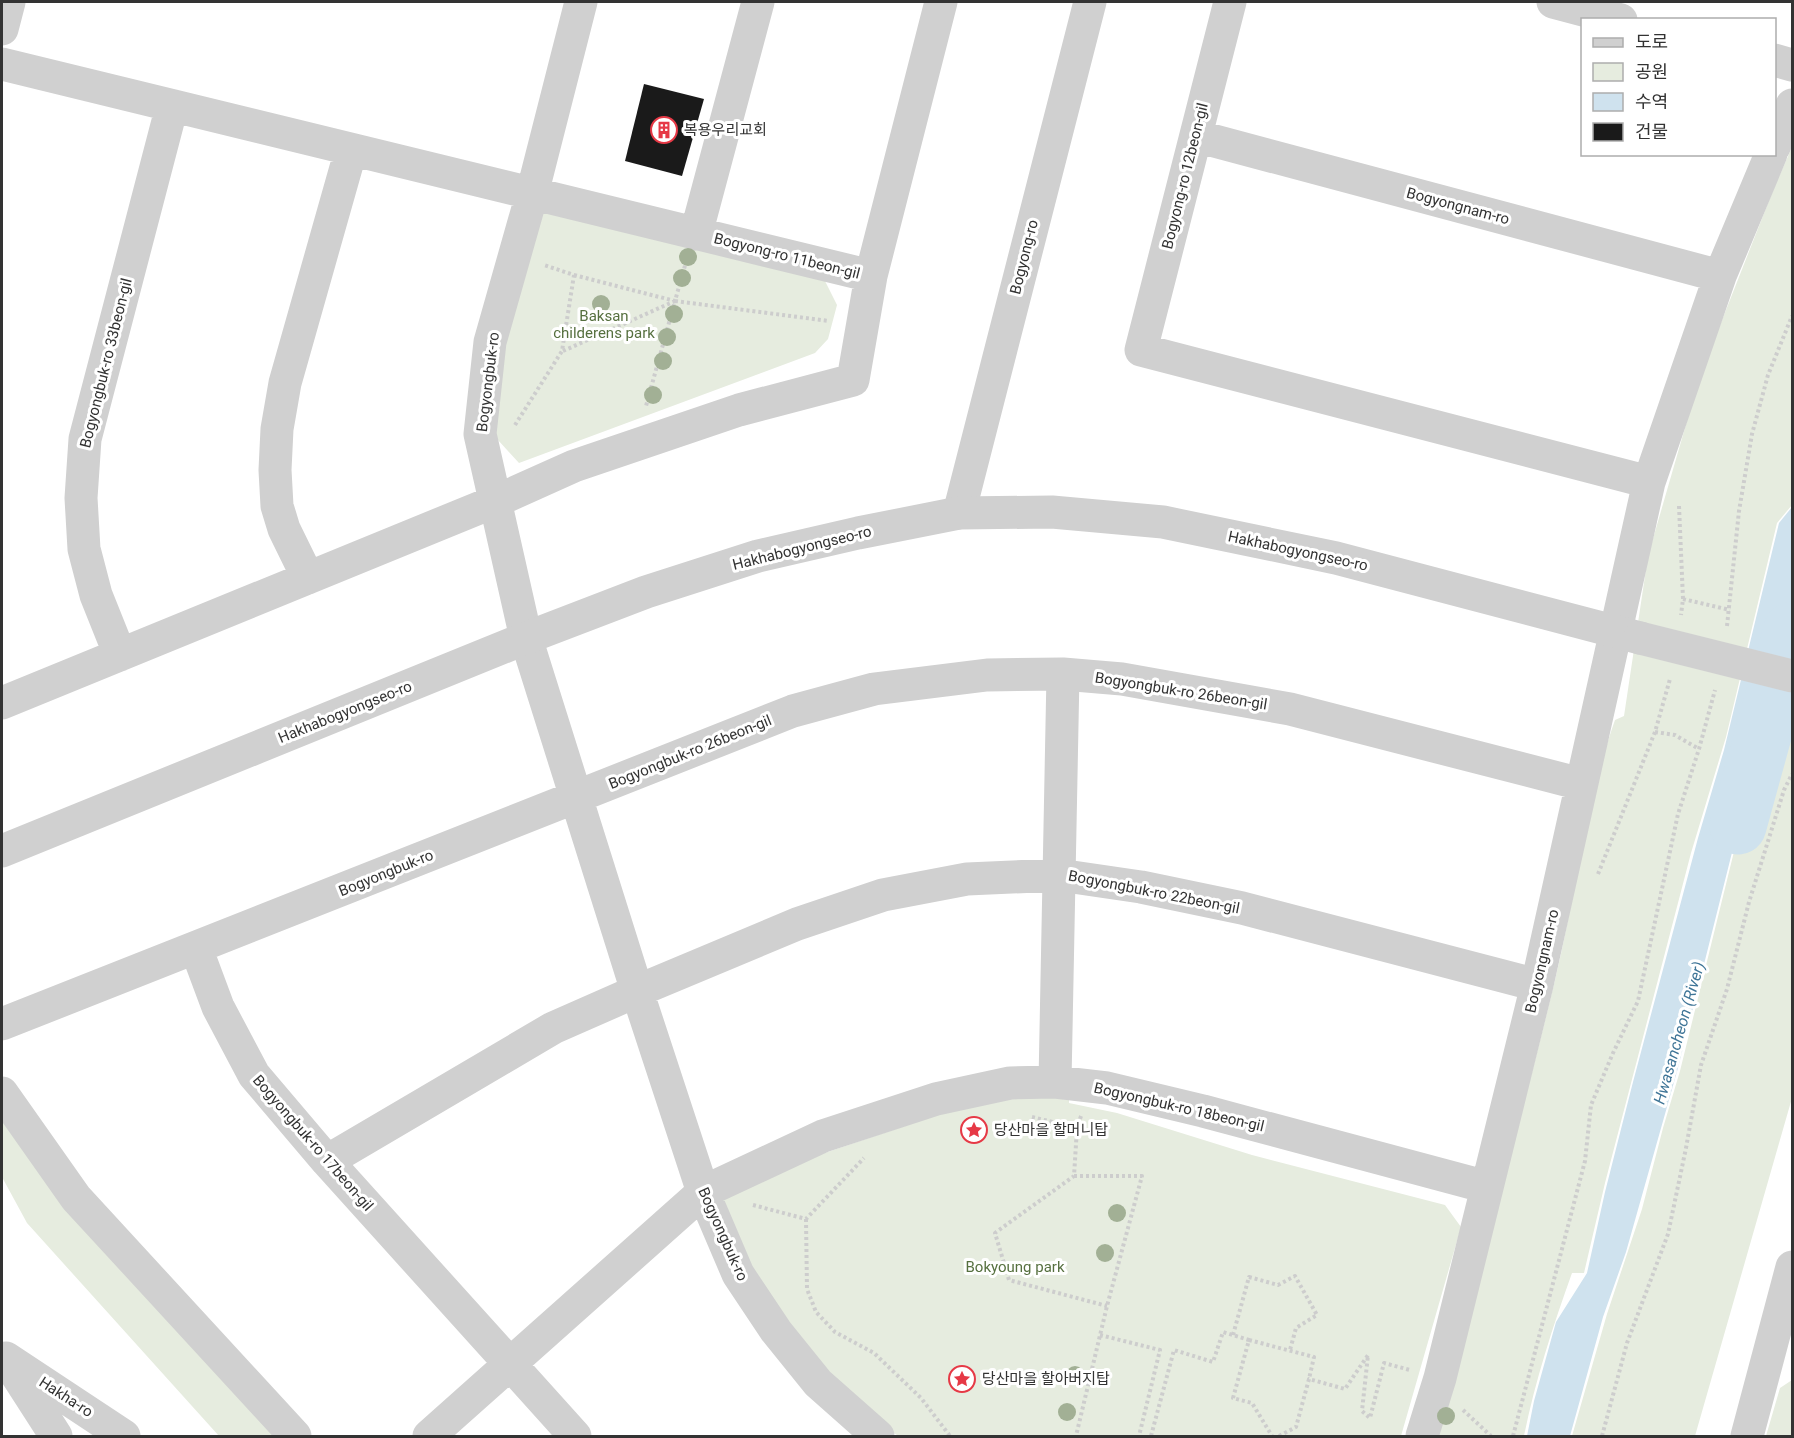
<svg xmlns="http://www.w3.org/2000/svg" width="1794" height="1438" font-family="Roboto,'Noto Sans KR',sans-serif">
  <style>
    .green { fill: #e6ecdf }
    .water { fill: #cfe2ee }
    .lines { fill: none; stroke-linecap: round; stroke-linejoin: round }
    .river { stroke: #cfe2ee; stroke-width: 57 }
    .building { fill: #1a1a1a }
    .path { stroke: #cdcdcd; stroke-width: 4; stroke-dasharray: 3 3; stroke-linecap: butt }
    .minor { stroke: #d0d0d0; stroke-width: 33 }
    .tertiary { stroke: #d0d0d0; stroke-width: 33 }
    .tertiary-bridge { stroke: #d0d0d0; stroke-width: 33 }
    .tree { fill: #a2b095 }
    .labels { text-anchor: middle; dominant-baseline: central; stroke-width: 6; stroke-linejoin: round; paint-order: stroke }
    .poi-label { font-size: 15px; fill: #333; stroke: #fff; text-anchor: start }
    .street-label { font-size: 15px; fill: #333; stroke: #fff }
    .park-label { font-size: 15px; fill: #56703f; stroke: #fff }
    .water-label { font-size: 16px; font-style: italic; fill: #3f7597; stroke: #fff }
  </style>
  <rect width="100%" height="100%" fill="#fff"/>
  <path class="green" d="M1792,147V505L1777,523L1726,737L1691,853L1605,1183L1584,1273H1572C1553,1326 1535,1381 1524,1436H1434C1475,1285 1518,1133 1555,980C1576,894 1585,804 1615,720L1624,716L1648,556L1700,376L1774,188Z
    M548,210L822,275L837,305L828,339L815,353L519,463L498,440L488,426L530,225Z
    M1792,616V1098L1695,1436H1572L1607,1314L1642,1209L1663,1128L1680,1071Z
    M1009,1091L1069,1100V1103L1117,1113L1252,1155L1445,1205L1461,1227L1401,1436H899L885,1429L823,1372L769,1303L719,1207L726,1186Z
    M2,1118L279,1436H219L27,1223L2,1177Z
    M1792,1380V1436H1766L1780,1388Z"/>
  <path class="water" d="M1792,507V613L1678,1068L1626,1252L1603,1317L1570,1436H1527L1534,1401L1556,1322L1587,1273L1605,1192L1633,1082L1698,838L1724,750L1779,523Z"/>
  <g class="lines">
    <path class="river" d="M1738,826L1792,630"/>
  </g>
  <path class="building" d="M644,84L704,99L682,176L625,161Z"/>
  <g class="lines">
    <path class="path" d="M574,275L675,301L686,262
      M675,301L829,321
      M563,351L675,301L646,406
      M515,425L562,351L574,275L544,265
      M1679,506L1683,599L1681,615
      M1683,599L1730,610
      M1727,626L1739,511L1752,434L1768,375L1792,316
      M1655,732L1675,735L1699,749
      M1598,874L1655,732L1670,679
      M1081,1116L1077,1128L1074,1176L995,1233L1009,1280L1107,1306
      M1032,1117L1077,1128
      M1074,1176H1142L1107,1306L1076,1436
      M753,1205L806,1219L864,1158
      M806,1219L807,1289L816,1312L835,1332L874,1353L921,1398L950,1436
      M1100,1335L1160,1350L1139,1436
      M1233,1335L1249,1277L1278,1285L1295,1276L1317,1315L1296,1328L1290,1350
      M1249,1340L1314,1357L1309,1379
      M1463,1410L1491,1436
      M1151,1436L1174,1350L1213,1362L1223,1332L1249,1340L1233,1398L1252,1403L1272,1436
      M1279,1436L1296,1427L1309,1379L1345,1389L1368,1355L1362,1411L1370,1418L1384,1363L1410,1370
      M1513,1436L1585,1161L1591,1105L1613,1053L1638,1001L1678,814L1699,749L1715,690
      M1602,1436L1627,1343L1668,1234L1686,1148L1701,1065L1727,989L1749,902L1784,790L1792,774"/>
    <path class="minor" d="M581,2L532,194L490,342L480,434L526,638L637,991L703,1192L738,1274L776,1331L818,1383L878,1436
      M1230,2L1141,350L1649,482
      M1553,2L1621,20
      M2,29L9,2
      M1774,60L1792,65
      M2,64L871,276
      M1196,136L1720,276
      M1774,147L1792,105
      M696,234L758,2
      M959,513L1090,2
      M308,578L284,529L277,506L275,470L277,429L285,383L351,150
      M120,655L96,595L84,549L81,498L85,439L172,106
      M2,703L496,501L574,466L739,410L853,380L871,276L941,2
      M196,948L218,1007L254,1075L327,1161L575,1436
      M2,1024L793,711L874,689L987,675L1063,674L1122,679L1290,709L1581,784
      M1055,1082L1063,674
      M2,1093L76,1198L295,1436
      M327,1161L553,1028L637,991L797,924L883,895L967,879L1059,875L1141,887L1242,908L1537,985
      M429,1436L703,1192L823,1136L936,1099L1010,1083L1055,1082L1107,1088L1203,1111L1487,1187
      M1422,1436L1440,1378L1537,985L1649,482L1720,276L1771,154
      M1747,1436L1792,1267"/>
    <path class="tertiary" d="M2,851L526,638L646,592L758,556L858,533L959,513L1052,512L1163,522L1336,558L1640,638
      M6,1358L124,1436
      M11,1366L56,1436"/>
    <path class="tertiary-bridge" d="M1640,638L1792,676"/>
  </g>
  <g class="tree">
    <circle cx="688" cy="257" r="9"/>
    <circle cx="682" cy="278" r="9"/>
    <circle cx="601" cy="304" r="9"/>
    <circle cx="674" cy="314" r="9"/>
    <circle cx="667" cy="337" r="9"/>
    <circle cx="663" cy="361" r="9"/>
    <circle cx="653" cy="395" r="9"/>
    <circle cx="1117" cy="1213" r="9"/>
    <circle cx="1105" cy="1253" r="9"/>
    <circle cx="1075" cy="1375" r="9"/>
    <circle cx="1067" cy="1412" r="9"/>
    <circle cx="1446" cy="1416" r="9"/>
  </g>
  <defs>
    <symbol id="building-ring" viewBox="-11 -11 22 22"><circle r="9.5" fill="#fff" stroke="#e63946" stroke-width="1.5"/><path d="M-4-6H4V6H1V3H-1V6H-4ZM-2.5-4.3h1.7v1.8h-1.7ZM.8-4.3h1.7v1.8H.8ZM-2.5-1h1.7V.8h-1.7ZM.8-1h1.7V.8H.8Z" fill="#e63946"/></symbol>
    <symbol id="sight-ring" viewBox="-11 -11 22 22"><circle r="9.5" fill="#fff" stroke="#e63946" stroke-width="1.5"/><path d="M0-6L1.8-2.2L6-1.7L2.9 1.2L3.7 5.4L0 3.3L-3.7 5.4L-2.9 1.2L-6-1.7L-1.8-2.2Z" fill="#e63946"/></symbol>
  </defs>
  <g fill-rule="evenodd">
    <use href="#building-ring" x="649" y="115" width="30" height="30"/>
    <use href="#sight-ring" x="959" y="1115" width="30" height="30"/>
    <use href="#sight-ring" x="947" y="1364" width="30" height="30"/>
  </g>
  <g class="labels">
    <g class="poi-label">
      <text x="684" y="130">복용우리교회</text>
      <text x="994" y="1130">당산마을 할머니탑</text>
      <text x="982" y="1379">당산마을 할아버지탑</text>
    </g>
    <g class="street-label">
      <text transform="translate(1185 176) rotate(-76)">Bogyong-ro 12beon-gil</text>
      <text transform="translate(1458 206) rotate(15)">Bogyongnam-ro</text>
      <text transform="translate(787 256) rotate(14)">Bogyong-ro 11beon-gil</text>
      <text transform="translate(1024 257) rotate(-76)">Bogyong-ro</text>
      <text transform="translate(106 363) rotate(-76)">Bogyongbuk-ro 33beon-gil</text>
      <text transform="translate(488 382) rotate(-83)">Bogyongbuk-ro</text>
      <text transform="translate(802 548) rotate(-14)">Hakhabogyongseo-ro</text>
      <text transform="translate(1298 551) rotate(12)">Hakhabogyongseo-ro</text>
      <text transform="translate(1181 691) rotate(9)">Bogyongbuk-ro 26beon-gil</text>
      <text transform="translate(345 712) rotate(-22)">Hakhabogyongseo-ro</text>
      <text transform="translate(690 752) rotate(-22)">Bogyongbuk-ro 26beon-gil</text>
      <text transform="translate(386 873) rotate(-22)">Bogyongbuk-ro</text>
      <text transform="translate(1154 892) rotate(11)">Bogyongbuk-ro 22beon-gil</text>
      <text transform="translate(1542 961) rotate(-77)">Bogyongnam-ro</text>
      <text transform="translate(1179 1107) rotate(13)">Bogyongbuk-ro 18beon-gil</text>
      <text transform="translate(313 1143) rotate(49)">Bogyongbuk-ro 17beon-gil</text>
      <text transform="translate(723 1234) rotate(66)">Bogyongbuk-ro</text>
      <text transform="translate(66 1397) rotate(33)">Hakha-ro</text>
    </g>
    <g class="park-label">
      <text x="604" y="316">Baksan<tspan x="604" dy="17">childerens park</tspan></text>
      <text x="1015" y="1267">Bokyoung park</text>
    </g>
    <g class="water-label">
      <text transform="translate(1679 1033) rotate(-74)">Hwasancheon (River)</text>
    </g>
  </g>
  <rect width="1794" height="1438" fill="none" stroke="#333333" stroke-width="6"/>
  <rect x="1581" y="18" width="195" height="138" fill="#ffffff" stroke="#adadad" stroke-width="1.5"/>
  <rect x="1593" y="38" width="30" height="9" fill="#d0d0d0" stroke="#adadad" stroke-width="1.5"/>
  <text x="1635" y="48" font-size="18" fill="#333333">도로</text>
  <rect x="1593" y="63" width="30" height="18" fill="#e6ecdf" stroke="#adadad" stroke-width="1.5"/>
  <text x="1635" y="78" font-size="18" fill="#333333">공원</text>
  <rect x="1593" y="93" width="30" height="18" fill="#cfe2ee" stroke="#adadad" stroke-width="1.5"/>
  <text x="1635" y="108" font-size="18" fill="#333333">수역</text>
  <rect x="1593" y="123" width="30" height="18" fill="#1a1a1a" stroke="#adadad" stroke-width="1.5"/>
  <text x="1635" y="138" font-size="18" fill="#333333">건물</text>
</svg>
